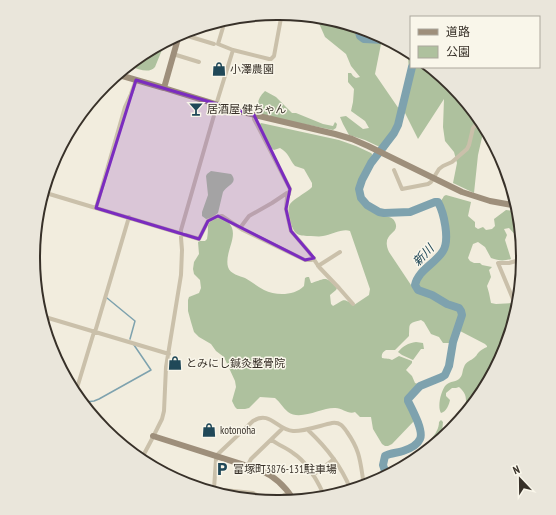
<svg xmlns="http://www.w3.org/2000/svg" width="556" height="515" font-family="'PT Sans Narrow','Noto Sans JP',sans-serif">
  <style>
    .green { fill: #aec19e }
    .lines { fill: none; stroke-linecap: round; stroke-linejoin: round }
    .stream { stroke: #7ea2ae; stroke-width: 1.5 }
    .river { stroke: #7ea2ae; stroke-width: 8 }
    .street { stroke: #cac0aa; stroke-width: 4 }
    .secondary { stroke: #9e8f7b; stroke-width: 6 }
    .marked { fill: #7b2cbf; fill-opacity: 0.2; stroke: #7b2cbf; stroke-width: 3; stroke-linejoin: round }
    .labels { text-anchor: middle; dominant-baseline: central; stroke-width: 3; stroke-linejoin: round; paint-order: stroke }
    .poi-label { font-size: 11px; fill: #383129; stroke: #f9f6ea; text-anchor: start }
    .water-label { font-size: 12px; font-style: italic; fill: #204858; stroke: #f9f6ea }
    .rim { fill: none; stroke: #383129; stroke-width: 2 }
  </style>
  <rect width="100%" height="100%" fill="#f2edde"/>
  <path class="green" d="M318,21L372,32L382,39L375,74L399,109L397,133L386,150L365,140L349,135L343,124L340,117L346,116L363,129L369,128L365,121L351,111L353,102L354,89L348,82V73H351L353,76L356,78L360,77L351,66L346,54L325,37Z
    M164,45L155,67C149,74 139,69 131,67Z
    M408,56L411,58V67H424L451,85L483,133L478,155L474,193L453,183L457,163L454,152L445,141L443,127L444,99L418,139L401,105L409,73Z
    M265,91L276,97L292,113H296L323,124L333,126L335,122L337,124L336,128L333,130L264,116C256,106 256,100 265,91Z
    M261,123L339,140L356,146L371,153L372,154C372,158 369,161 367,165C360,175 353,188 359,200C363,207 372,211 379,215C384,217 392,215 395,222C401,235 380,232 389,252L415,291L433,297L446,306L459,309C460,312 460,315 460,318L452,339L449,343H443L439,337L431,334L424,322L421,320C407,324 410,323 409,336L395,350H386C383,352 381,354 382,358C386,359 389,358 392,360L399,356L412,361V363L406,370L412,376L415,383L418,384L417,386L406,398C407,406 414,413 414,421L392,444L388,446H385L382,444L373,429L371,417H360L355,412C348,415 342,407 334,408C321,408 300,421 288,412C283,408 280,402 275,398L260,397L249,408L245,409H237L235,407L232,401L236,387L235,381L224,357L216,351L211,344L199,337L194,332L191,322L188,311V300L189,297L199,293L201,288L200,280L194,274L193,269L194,262L199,254L198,242L200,241H205L207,239C210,224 203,222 221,217C224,219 227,221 229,223C240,235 224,252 228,267C230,274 240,276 245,278C252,282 257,286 264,290C276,296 294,296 304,286L305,278L307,277H309L311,283H312C327,278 325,276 337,288L336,290L330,295L331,304L333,306C344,300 342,297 354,305L369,295L370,289L350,231C343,228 331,235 323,236C319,237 315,236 311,236C306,236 299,236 296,233C291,229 286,209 290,204C295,198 304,194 310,189L312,187V183L304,169L295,166C289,159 289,153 280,148L274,150L271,148L260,126V124Z
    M211,171L231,174C239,183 227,185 223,192L218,213L211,218L206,219L202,216V212L208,195L206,176L207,174Z
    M446,195L471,202L468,216L475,222V227L478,229L483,227L486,230L492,229L495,226L494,219L506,210L513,211L519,239L509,228L504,229L507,235L505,240L511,259C504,261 499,261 491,258L485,247L478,242L473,244L468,258L470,261L474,263H480L482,265L492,267L489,270L491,277L487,286L489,293L491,303L496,304L514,303L504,351L466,408C466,398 467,394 459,387L456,388H452L446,393V396L450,400C449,405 446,412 441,413C437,407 441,390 446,385C450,381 457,382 460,378C463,375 462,371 464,367C466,361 471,361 475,357C478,354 476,355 479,352C481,350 484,348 487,347V346L485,344L460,331L459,327L464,315L462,308L459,306L447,303L433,293L419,289L416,285L422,275L442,256L446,249L448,226L441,201L444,196Z
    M416,342L423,343L424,349H421L413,360L402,355L398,352C403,346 408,343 416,342Z
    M441,420L443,422L442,432L439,439L417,453C425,444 439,435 439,422Z"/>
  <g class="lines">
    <path class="stream" d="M107,298L135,321L130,339
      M86,402L94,401L99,399L151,370L134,345"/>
    <path class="river" d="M358,29L360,36L364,39L384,40
      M386,474L383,465L385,456C390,453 397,453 403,451C409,449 417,446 420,439C424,431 412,409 408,401V399L420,386L442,377L445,375L449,366L453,342L462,315L461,311L459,308L447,304L432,295L418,290L415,285C418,270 435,264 443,251C450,240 444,213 438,202H435L410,212L384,213L379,212L367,205L361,198L359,189L362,180L371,163L394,133L398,125L412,67"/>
    <path class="street" d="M181,34L214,44
      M233,50L269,59H271L274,56L281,18L280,15L278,13
      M173,54L199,62
      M216,105L233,50L218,44L224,24
      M254,115V119L290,189L289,193L287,198L286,209L291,231L309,252L319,267L339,288L353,304
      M394,170L402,189L428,184L431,182L439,169L443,166L452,162L467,149L469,145L473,128L477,123
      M46,193L199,239L208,221L215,217L222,216L243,230L305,260H311L314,258
      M96,208L125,107L131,94L136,80
      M240,228L249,216L272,203L287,193L289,194
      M318,266L340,252
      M514,299H513L498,263H509L516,261L520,270
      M45,317L169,354
      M95,332L129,217
      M77,388L94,332
      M308,429L309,431C326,447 341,466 350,488
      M272,440C278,445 287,448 293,453C307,462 316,478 323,493
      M143,456L153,437L162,419L164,411L166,367L181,275L182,250L181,238V230L217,105
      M248,465L251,459L283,428
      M313,475L334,459
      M214,489L216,459L218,454L253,421C270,410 277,430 293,431C302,432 322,425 332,423C340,422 343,426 347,432C361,452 360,462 364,485
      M214,489L253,493L266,500
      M275,501L289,492"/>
    <path class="secondary" d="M119,75L164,88L179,35
      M164,88L238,111L335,134L352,139L368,146L462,192L490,201L512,205
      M153,436L260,470C274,476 285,486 293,499"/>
  </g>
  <path class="marked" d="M136,80L254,115L290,189L286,209L291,231L314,258L305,260L218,216L208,221L199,239L96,208Z"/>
  <defs>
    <symbol id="shop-bare" viewBox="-9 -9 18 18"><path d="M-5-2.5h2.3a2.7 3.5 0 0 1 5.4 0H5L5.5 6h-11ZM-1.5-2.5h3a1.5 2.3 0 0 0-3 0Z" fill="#204858" stroke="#f9f6ea" stroke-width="2.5" paint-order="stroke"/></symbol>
    <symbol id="bar-bare" viewBox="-9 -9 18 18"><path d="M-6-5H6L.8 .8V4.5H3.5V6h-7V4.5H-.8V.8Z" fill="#204858" stroke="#f9f6ea" stroke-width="2.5" paint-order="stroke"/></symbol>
    <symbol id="parking-bare" viewBox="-9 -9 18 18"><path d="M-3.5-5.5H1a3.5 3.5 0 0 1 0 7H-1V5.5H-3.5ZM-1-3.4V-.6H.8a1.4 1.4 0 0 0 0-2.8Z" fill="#204858" stroke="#f9f6ea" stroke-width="2.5" paint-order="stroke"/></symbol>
  </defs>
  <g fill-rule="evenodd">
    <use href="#shop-bare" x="209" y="59" width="20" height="20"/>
    <use href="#bar-bare" x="186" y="99" width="20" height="20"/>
    <use href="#shop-bare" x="165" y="353" width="20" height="20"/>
    <use href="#shop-bare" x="199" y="420" width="20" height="20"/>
    <use href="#parking-bare" x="212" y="459" width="20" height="20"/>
  </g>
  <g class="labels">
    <g class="poi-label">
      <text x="230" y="69">小澤農園</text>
      <text x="207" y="109">居酒屋 健ちゃん</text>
      <text x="186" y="363">とみにし鍼灸整骨院</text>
      <text x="220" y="430">kotonoha</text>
      <text x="233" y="469">富塚町3876-131駐車場</text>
    </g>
    <g class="water-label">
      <text transform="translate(423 255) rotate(-47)">新川</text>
    </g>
  </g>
  <path d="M0 0H556V515H0ZM277 20H279A237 237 0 0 1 516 257V258A237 237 0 0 1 279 495H277A237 237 0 0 1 40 258V257A237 237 0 0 1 277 20Z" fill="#eae6db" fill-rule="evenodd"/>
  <path class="rim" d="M277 20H279A237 237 0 0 1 516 257V258A237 237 0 0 1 279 495H277A237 237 0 0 1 40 258V257A237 237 0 0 1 277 20Z"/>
  <rect x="410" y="16" width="130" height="52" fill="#f9f6ea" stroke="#aca79d"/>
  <rect x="418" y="29" width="20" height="6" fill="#9e8f7b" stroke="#aca79d"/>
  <text x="446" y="36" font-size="12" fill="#383129">道路</text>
  <rect x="418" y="46" width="20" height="12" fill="#aec19e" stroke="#aca79d"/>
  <text x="446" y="56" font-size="12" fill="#383129">公園</text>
  <g transform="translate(520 479) rotate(338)" stroke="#f9f6ea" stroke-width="3" paint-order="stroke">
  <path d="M0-3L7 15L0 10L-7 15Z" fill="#383129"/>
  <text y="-6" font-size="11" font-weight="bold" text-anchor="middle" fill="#383129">N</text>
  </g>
</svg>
